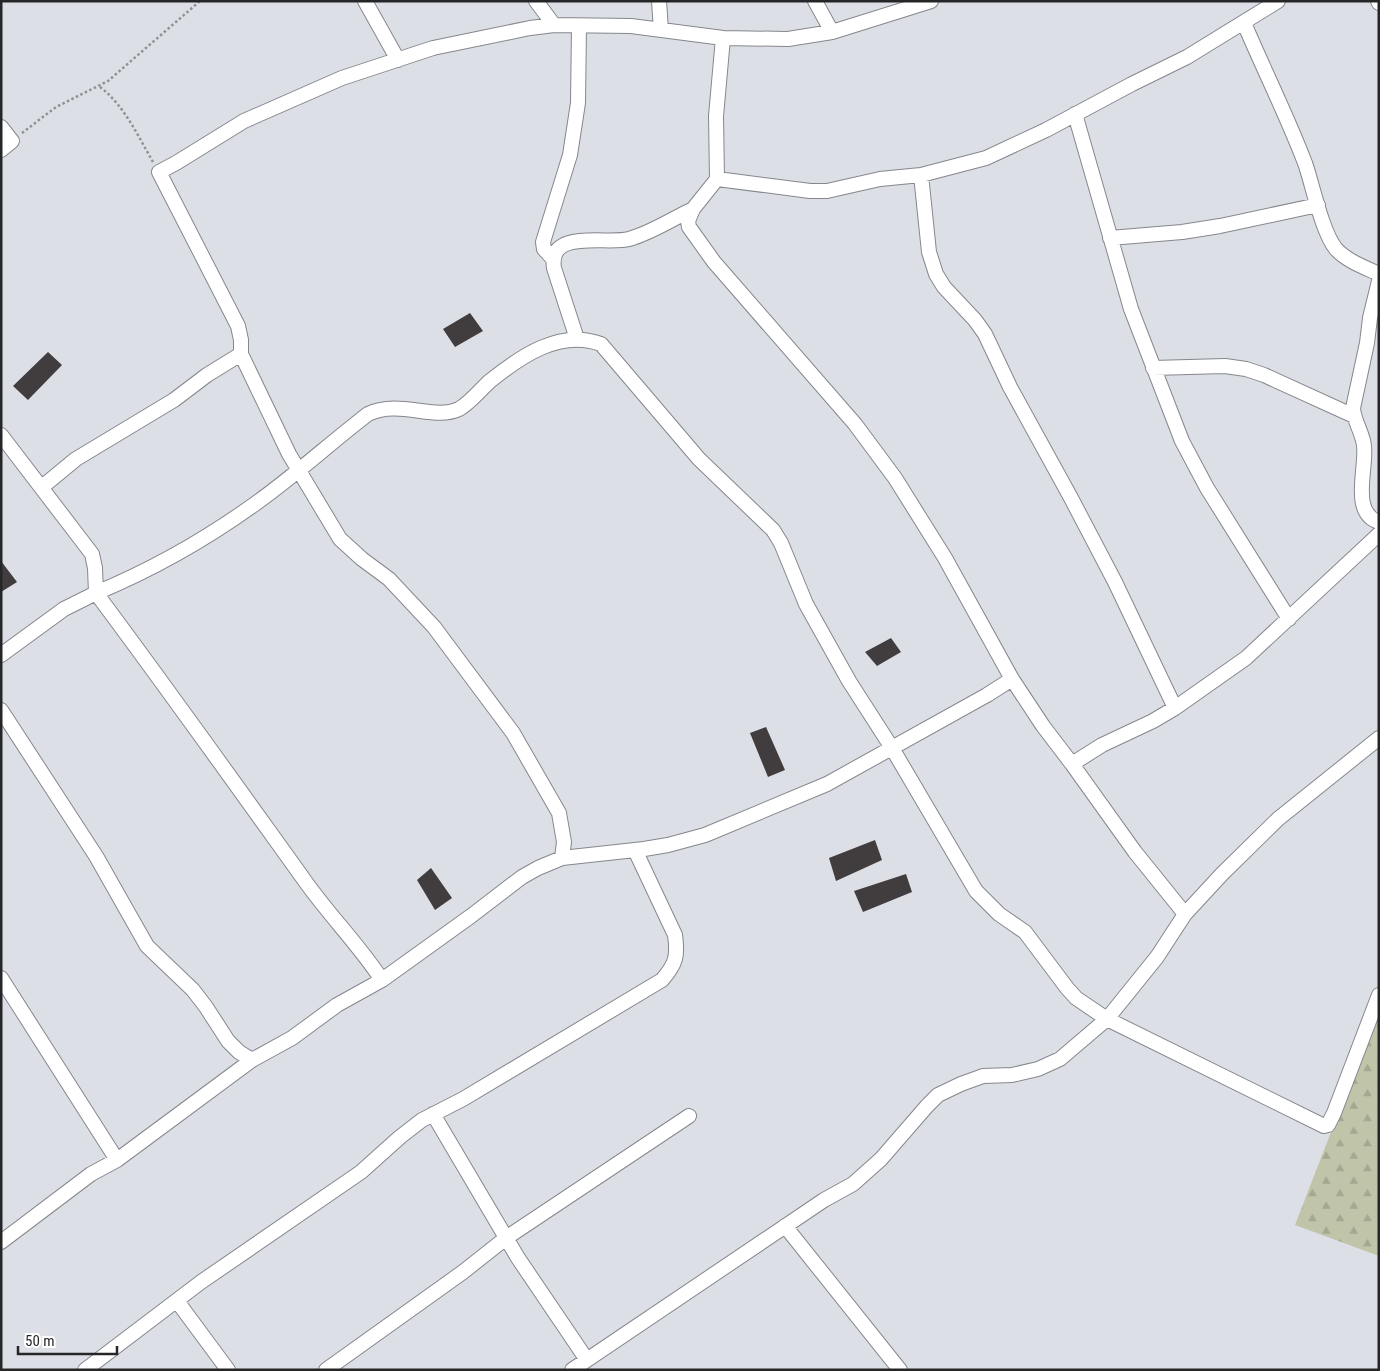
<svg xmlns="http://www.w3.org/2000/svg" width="1380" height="1371" font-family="'Roboto Condensed',sans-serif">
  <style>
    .forest { fill: url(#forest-firs) }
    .building { fill: #413c3e }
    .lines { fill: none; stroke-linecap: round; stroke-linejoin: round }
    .minor-casing { stroke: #85878d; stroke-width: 16 }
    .path { stroke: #8f9196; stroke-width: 2.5; stroke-dasharray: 2.5 2.5; stroke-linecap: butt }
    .minor { stroke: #fff; stroke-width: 14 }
  </style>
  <defs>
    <pattern id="forest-firs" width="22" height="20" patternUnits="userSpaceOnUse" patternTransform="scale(1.25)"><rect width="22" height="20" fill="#c0c4a8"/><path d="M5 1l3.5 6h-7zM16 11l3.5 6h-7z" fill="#a5a891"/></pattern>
  </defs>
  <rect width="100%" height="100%" fill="#dddfe6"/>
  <path class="forest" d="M1379,1008V1256L1295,1225Z"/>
  <path class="building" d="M470,313L483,331L455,347L443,329Z
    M48,352L62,365L28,400L13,386Z
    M1,561L17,582L1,592Z
    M891,638L901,652L877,666L865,652Z
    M766,727L785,770L768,777L750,733Z
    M875,840L882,860L836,881L829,858Z
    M431,868L452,898L435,910L417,880Z
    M906,874L912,892L863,912L854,891Z"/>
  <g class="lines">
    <defs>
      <path id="minor" d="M365,1L398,60
        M536,1L554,25
        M659,1L661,30
        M815,1L832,32
        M1378,1L1379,3
        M1244,23C1264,70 1287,116 1305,163C1313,186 1322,232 1336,249C1347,261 1364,267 1379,274
        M723,38L788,39L832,32L931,1
        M1075,114L1131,309L1182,441L1207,488L1289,619
        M1,127L12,141L1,150
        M717,179L693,209L688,221L689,227L714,262L855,424L895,478L945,558L1012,679L1043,726L1072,764L1102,745L1153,721L1175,708L1115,582L1071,498L1010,387L985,334L975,320L944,287L936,274L929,252L921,175
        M1110,238L1182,232L1220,226L1318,205
        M553,259L544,249L543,242L570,155L578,103L579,26
        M1379,281L1370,318L1367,343L1353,408C1354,422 1363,433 1364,446C1367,468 1350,513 1379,522
        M577,339L554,268C548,228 607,245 629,239C651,233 672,219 693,209
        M1153,368L1225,366L1246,369L1264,375L1354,416
        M1,435L92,554L95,568L96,593L64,609L1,655
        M42,487L76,459L174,400L207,375L241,354
        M1175,708L1246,658L1379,534
        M1,710L96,856L147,946L193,990L206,1007L228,1041L239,1052L252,1060
        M1072,764L1135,852L1185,914
        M562,858L564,842L559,813L513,733L434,627L389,579L362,559L340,539L289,454L241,354V340L238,326L159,172L176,163L244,121L342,78L433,48L530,28L554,25L631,26L723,38L716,116L717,179L810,191H827L880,179L921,175L986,158L1046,130L1132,84L1187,57L1278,1
        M1,978L117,1160
        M382,980C359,945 329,915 305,881C236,785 167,688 96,593C151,570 203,541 252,506C292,478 329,444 368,414C400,399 434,421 459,409C470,403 480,390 490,381C521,356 560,329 601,344L699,459L773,530L781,543L806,604L849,681L892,748L976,891L999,914L1025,932L1067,988L1076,998L1107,1019L1157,957L1185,914L1222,874L1278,819L1379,738
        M433,1114L518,1258L587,1360
        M785,1226L900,1370
        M1,1242L91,1174L117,1160L252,1060L292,1038L337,1005L382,980L471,916L522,877L538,868L562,858L644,849L668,845L705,835L827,784L987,695L1012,679
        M177,1301L228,1370
        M85,1370L201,1282L361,1172L400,1137L422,1120L463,1099L662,980C676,964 678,956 675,935L635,850
        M326,1370L463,1272L506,1238L689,1116
        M572,1370L824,1200L853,1184L881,1159L927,1106L938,1095L961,1084L983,1076L1012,1075L1038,1069L1060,1059L1107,1019L1324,1126L1328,1125L1334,1113L1379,995"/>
    </defs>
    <use href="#minor" class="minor-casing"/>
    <path class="path" d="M100,87C124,105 138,136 153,162
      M22,133L56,107L108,81L200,1"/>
    <use href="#minor" class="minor"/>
  </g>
  <rect width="1380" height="1371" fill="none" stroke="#252628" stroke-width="5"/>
  <path d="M18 1346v8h99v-8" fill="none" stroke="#252628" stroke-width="2.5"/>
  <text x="25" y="1346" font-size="15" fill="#252628" stroke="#ffffff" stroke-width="4" paint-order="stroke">50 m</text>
</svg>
